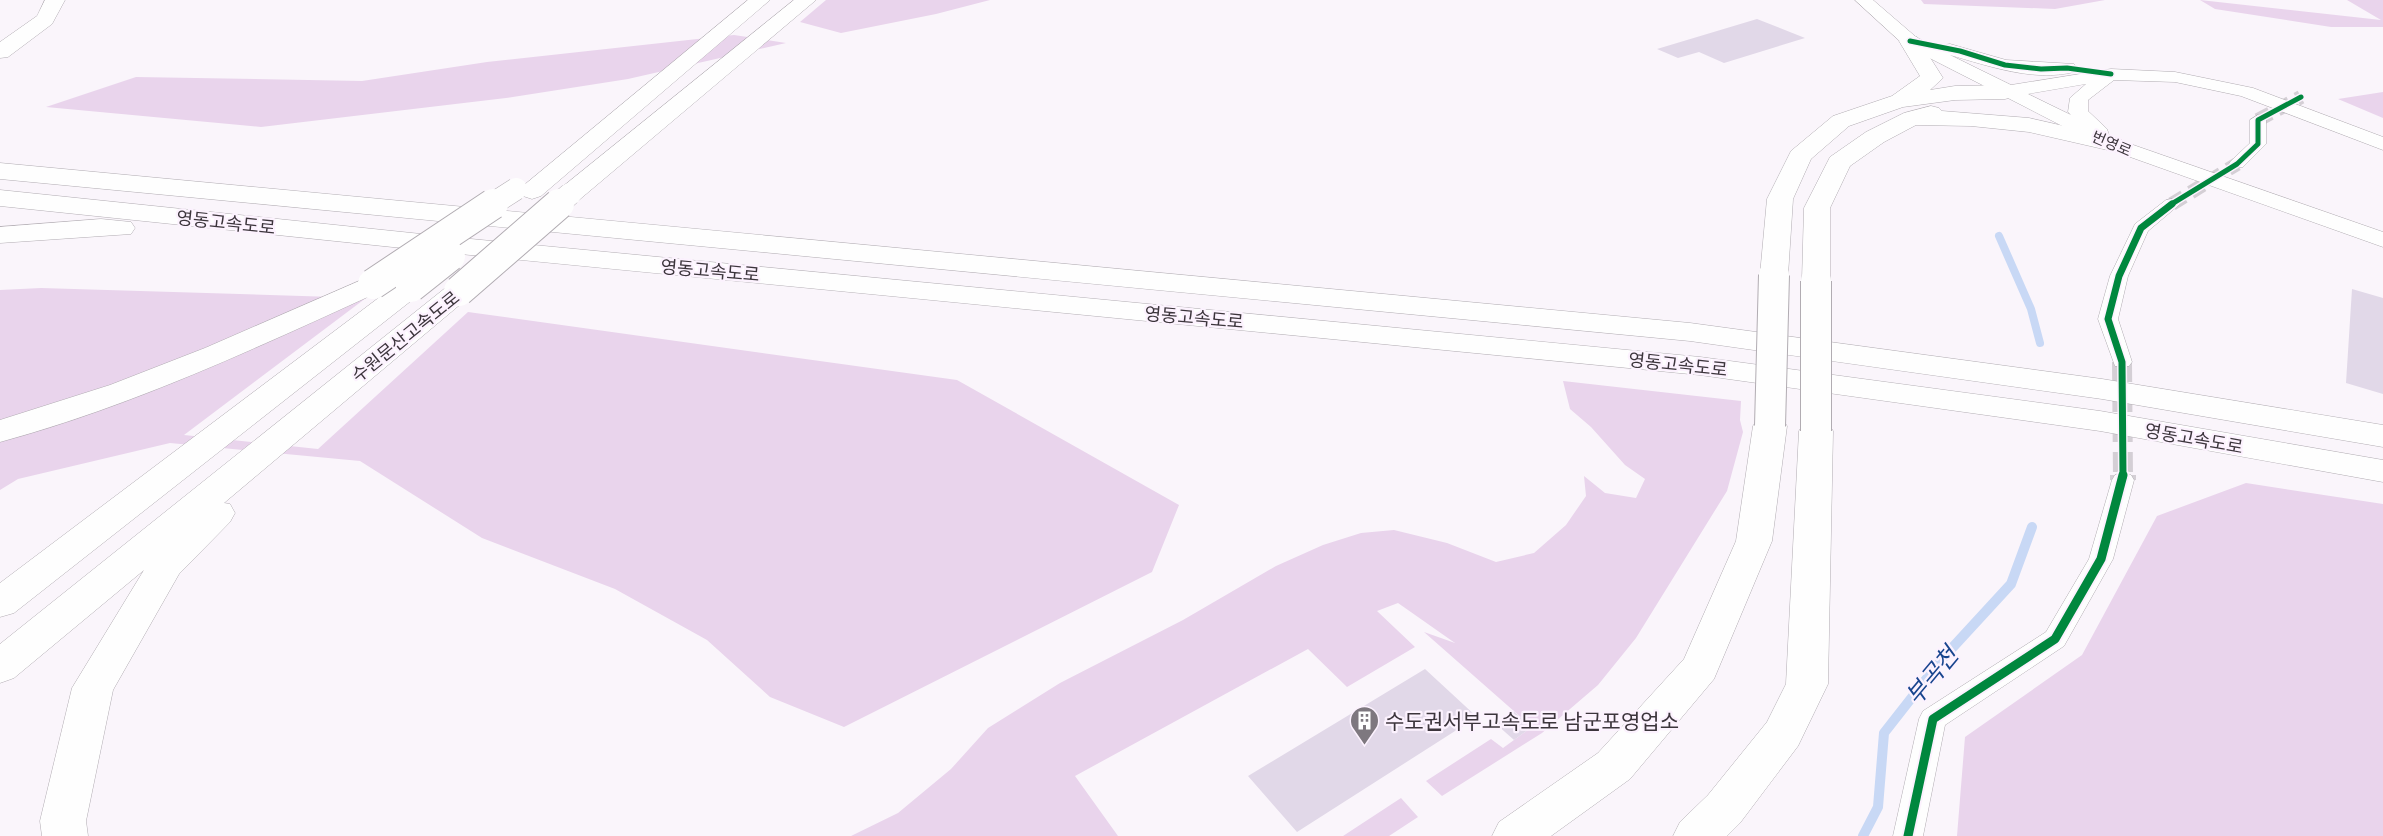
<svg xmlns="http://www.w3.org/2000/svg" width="2383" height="836" font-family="Barlow,'Noto Sans KR',sans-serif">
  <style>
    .green { fill: #e9d4ec }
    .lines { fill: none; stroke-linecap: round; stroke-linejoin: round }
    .stream-far1 { stroke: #c8d8f5; stroke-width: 8 }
    .stream { stroke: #c8d8f5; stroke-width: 10 }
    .building { fill: #e1d8e8 }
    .minor-tunnel-far2 { stroke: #d4cfd5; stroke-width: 14; stroke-dasharray: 14 8; stroke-linecap: butt }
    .minor-tunnel-far1 { stroke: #d4cfd5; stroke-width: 20; stroke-dasharray: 20 10; stroke-linecap: butt }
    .minor-tunnel { stroke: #d4cfd5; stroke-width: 26; stroke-dasharray: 26 13; stroke-linecap: butt }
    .minor-casing { stroke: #b1acb2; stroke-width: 1 }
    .tertiary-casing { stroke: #b1acb2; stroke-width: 1 }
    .motorway-casing { stroke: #b1acb2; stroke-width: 1 }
    .minor { fill: #fefefe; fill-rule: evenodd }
    .tertiary { fill: #fefefe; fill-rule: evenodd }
    .motorway { fill: #fefefe; fill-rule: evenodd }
    .motorway-bridge-far1-casing { stroke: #b1acb2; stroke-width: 23; stroke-linecap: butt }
    .motorway-bridge-casing { stroke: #b1acb2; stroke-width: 32; stroke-linecap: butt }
    .motorway-bridge-far1 { stroke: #fefefe; stroke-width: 22 }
    .motorway-bridge { stroke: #fefefe; stroke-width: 30 }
    .cycleway-far2-casing { stroke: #fcf2fe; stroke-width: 8 }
    .cycleway-far1-casing { stroke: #fcf2fe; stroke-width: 10 }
    .cycleway-casing { stroke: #fcf2fe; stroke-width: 13 }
    .cycleway-far2 { stroke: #00873e; stroke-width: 5 }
    .cycleway-far1 { stroke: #00873e; stroke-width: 7 }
    .cycleway { stroke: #00873e; stroke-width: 9 }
    .labels { text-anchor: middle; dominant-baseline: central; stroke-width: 4.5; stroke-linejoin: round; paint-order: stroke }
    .far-street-label { font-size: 15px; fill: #3c353c; stroke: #fcf2fe }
    .street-label { font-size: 18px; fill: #3c353c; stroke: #fcf2fe }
    .near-poi-label { font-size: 21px; fill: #3c353c; stroke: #fcf2fe; text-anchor: start }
    .near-water-label { font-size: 24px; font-style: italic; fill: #18458e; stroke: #fcf2fe }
  </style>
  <rect width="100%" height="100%" fill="#faf5fb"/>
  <path class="green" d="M826,0H990L936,14L841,33L800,22Z
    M1921,0H2105L2055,9L1924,4Z
    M2200,0L2381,20L2347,0H2383V27H2331L2215,9Z
    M734,35L786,43L628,79L506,98L261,127L46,107L136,77L362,81L487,62Z
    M2383,92V118L2338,99Z
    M41,288L366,298L184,435L318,449L468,312L957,380L1179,505L1152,572L844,727L770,697L707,640L615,589L482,538L360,461L170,443L18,479L0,490V290Z
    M1563,381L1741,401L1740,420L1743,432L1727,491L1636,638L1598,685L1542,733L1442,796L1426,781L1491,739L1503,748L1532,727L1424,632L1455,643L1398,603L1377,611L1415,647L1347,687L1308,649L1075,776L1118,836H851L898,813L951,769L988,728L1060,683L1183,620L1276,566L1323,545L1361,533L1394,530L1447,543L1496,562L1534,553L1566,525L1586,496L1584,476L1605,493L1636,498L1645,479L1625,465L1591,427L1570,409Z
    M2246,483L2383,504V836H1957L1965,737L2082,655L2157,516Z
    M1401,798L1418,817L1389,836H1343Z"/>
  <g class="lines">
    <path class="stream-far1" d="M1999,236L2031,309L2040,343"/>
    <path class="stream" d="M1863,836L1878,807L1884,733L1942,659L2011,584L2032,527"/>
  </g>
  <path class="building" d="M1757,19L1805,38L1724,63L1699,52L1678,58L1657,49Z
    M2352,289L2383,298V394L2346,383Z
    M1425,669L1477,717L1297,832L1248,776Z
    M1513,711L1532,727L1514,740L1496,724Z"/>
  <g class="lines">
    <path class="minor-tunnel-far2" d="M2258,120L2301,97
      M2172,204L2237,164"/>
    <path class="minor-tunnel-far1" d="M2122,362L2123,477"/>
    <path class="minor-tunnel" d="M2123,475V480"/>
    <defs>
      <path id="minor" d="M2258,115L2266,120V144L2243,167H2231L2229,164L2231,161L2250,143V120Z
        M2172,199L2180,204L2148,231L2128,276L2118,319L2132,362L2129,366H2115L2098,319L2110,276L2135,224L2166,200Z
        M2123,473L2131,475L2134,480L2113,559L2064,646L1945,725L1923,836H1893L1919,719L1923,711L2046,632L2089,559L2112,480L2115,475Z"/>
      <path id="tertiary" d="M1855,0H1873L1916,37L1942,51L1944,45L1950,44L2006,60L2074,64L2077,68L2074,72C2033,82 1989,66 1950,55L2011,85L2111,69L2175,72L2253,88L2383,137V150L2241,96L2175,82L2114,80L2088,100V111L2107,129L2109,135L2119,140L2383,232V247L2105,148L2006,97L1998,96L1996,92L1904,45ZM2086,84L2070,98L2068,112L2071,115L2028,94Z"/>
      <path id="motorway" d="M45,0H65L52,24L8,57L0,58V42L37,16Z
        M748,0H770L541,196L532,199L523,196L519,191L523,186Z
        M794,0H816L579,200L570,202L561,200L557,194L561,188Z
        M1910,35L1917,37L1943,78L1930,90L1955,86L2005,85L2013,87L2016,92L2013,97L2005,99L1955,100L1903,107L1849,126L1811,159L1793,199L1788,275L1784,281L1774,284L1764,281L1760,275L1767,199L1791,151L1833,116L1892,96L1920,76L1899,41L1903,37Z
        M1931,106L1939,108L1942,111L2029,118L2121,139L2124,144L2121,149L2112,151L2029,132L1971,126L1916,125L1884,142L1850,166L1830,208V281L1826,287L1816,290L1806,287L1802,281L1804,208L1830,157L1866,132L1904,113Z
        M0,163L1690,323L2102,379L2383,425V447L2102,399L1690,341L0,179Z
        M0,190L450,237L1700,357L2100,411L2383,460V482L2100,431L1700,375L450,253L0,206Z
        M101,219L131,222L135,228L131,234L0,243V227Z
        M373,275L383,278L387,284L383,290C258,347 133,406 0,442V420L110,385L205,348Z
        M411,278L421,281L425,287L421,293L14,613L0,617V583L401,281Z
        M459,282L469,285L473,291L469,297L224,503L230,504L235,513L230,522L179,574L113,690L86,821L88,836H42L40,821L72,688L144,570L14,678L0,683V644L449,285Z
        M1770,415L1782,419L1787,426L1772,541L1714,679L1630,779L1551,836H1492L1499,822L1598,753L1684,659L1736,541L1753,426L1758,419Z
        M1816,420L1828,423L1833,431L1828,684L1798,746L1740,823L1727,836H1673L1680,822L1708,795L1767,722L1786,684L1799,431L1804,423Z"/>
    </defs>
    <use href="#minor" class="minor-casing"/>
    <use href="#tertiary" class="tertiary-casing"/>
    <use href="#motorway" class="motorway-casing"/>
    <use href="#minor" class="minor"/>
    <use href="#tertiary" class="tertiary"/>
    <use href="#motorway" class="motorway"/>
    <defs>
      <path id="motorway-bridge-far1" d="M491,205L516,189
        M557,205L570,194"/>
      <path id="motorway-bridge" d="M1816,281V431
        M373,284L493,204
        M411,287L450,256
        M459,291L559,204
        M1770,426L1774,275"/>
    </defs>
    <use href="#motorway-bridge-far1" class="motorway-bridge-far1-casing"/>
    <use href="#motorway-bridge" class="motorway-bridge-casing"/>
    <use href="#motorway-bridge-far1" class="motorway-bridge-far1"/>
    <use href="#motorway-bridge" class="motorway-bridge"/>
    <defs>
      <path id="cycleway-far2" d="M1910,41L1960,51L2005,65L2041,69L2067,68L2111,74
        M2170,205L2237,164L2258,144V120L2301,97"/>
      <path id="cycleway-far1" d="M2123,477L2122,362L2108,319L2119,276L2141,228L2172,204"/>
      <path id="cycleway" d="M1908,836L1933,719L2055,639L2101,559L2123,475"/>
    </defs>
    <use href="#cycleway-far2" class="cycleway-far2-casing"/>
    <use href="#cycleway-far1" class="cycleway-far1-casing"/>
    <use href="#cycleway" class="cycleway-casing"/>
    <use href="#cycleway-far2" class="cycleway-far2"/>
    <use href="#cycleway-far1" class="cycleway-far1"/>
    <use href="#cycleway" class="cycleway"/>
  </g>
  <defs>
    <symbol id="building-pin" viewBox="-11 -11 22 30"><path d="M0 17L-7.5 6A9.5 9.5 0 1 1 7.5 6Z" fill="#7e787f" stroke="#fcf2fe"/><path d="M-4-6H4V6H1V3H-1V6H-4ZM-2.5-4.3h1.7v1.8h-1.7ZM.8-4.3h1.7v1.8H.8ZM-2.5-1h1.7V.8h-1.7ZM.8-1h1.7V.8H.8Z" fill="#fff"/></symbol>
  </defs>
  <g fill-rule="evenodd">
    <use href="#building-pin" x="1348" y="704" width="33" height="45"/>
  </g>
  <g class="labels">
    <g class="far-street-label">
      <text transform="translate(2112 143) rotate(23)">번영로</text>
    </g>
    <g class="street-label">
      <text transform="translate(226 222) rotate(6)">영동고속도로</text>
      <text transform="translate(710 270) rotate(5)">영동고속도로</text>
      <text transform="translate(1194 317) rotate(5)">영동고속도로</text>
      <text transform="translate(405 336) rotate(-39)">수원문산고속도로</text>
      <text transform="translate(1678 364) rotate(6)">영동고속도로</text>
      <text transform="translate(2194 438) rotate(10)">영동고속도로</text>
    </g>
    <g class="near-poi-label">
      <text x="1385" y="720">수도권서부고속도로 남군포영업소</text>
    </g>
    <g class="near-water-label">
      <text transform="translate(1931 675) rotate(-50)">부곡천</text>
    </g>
  </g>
</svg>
